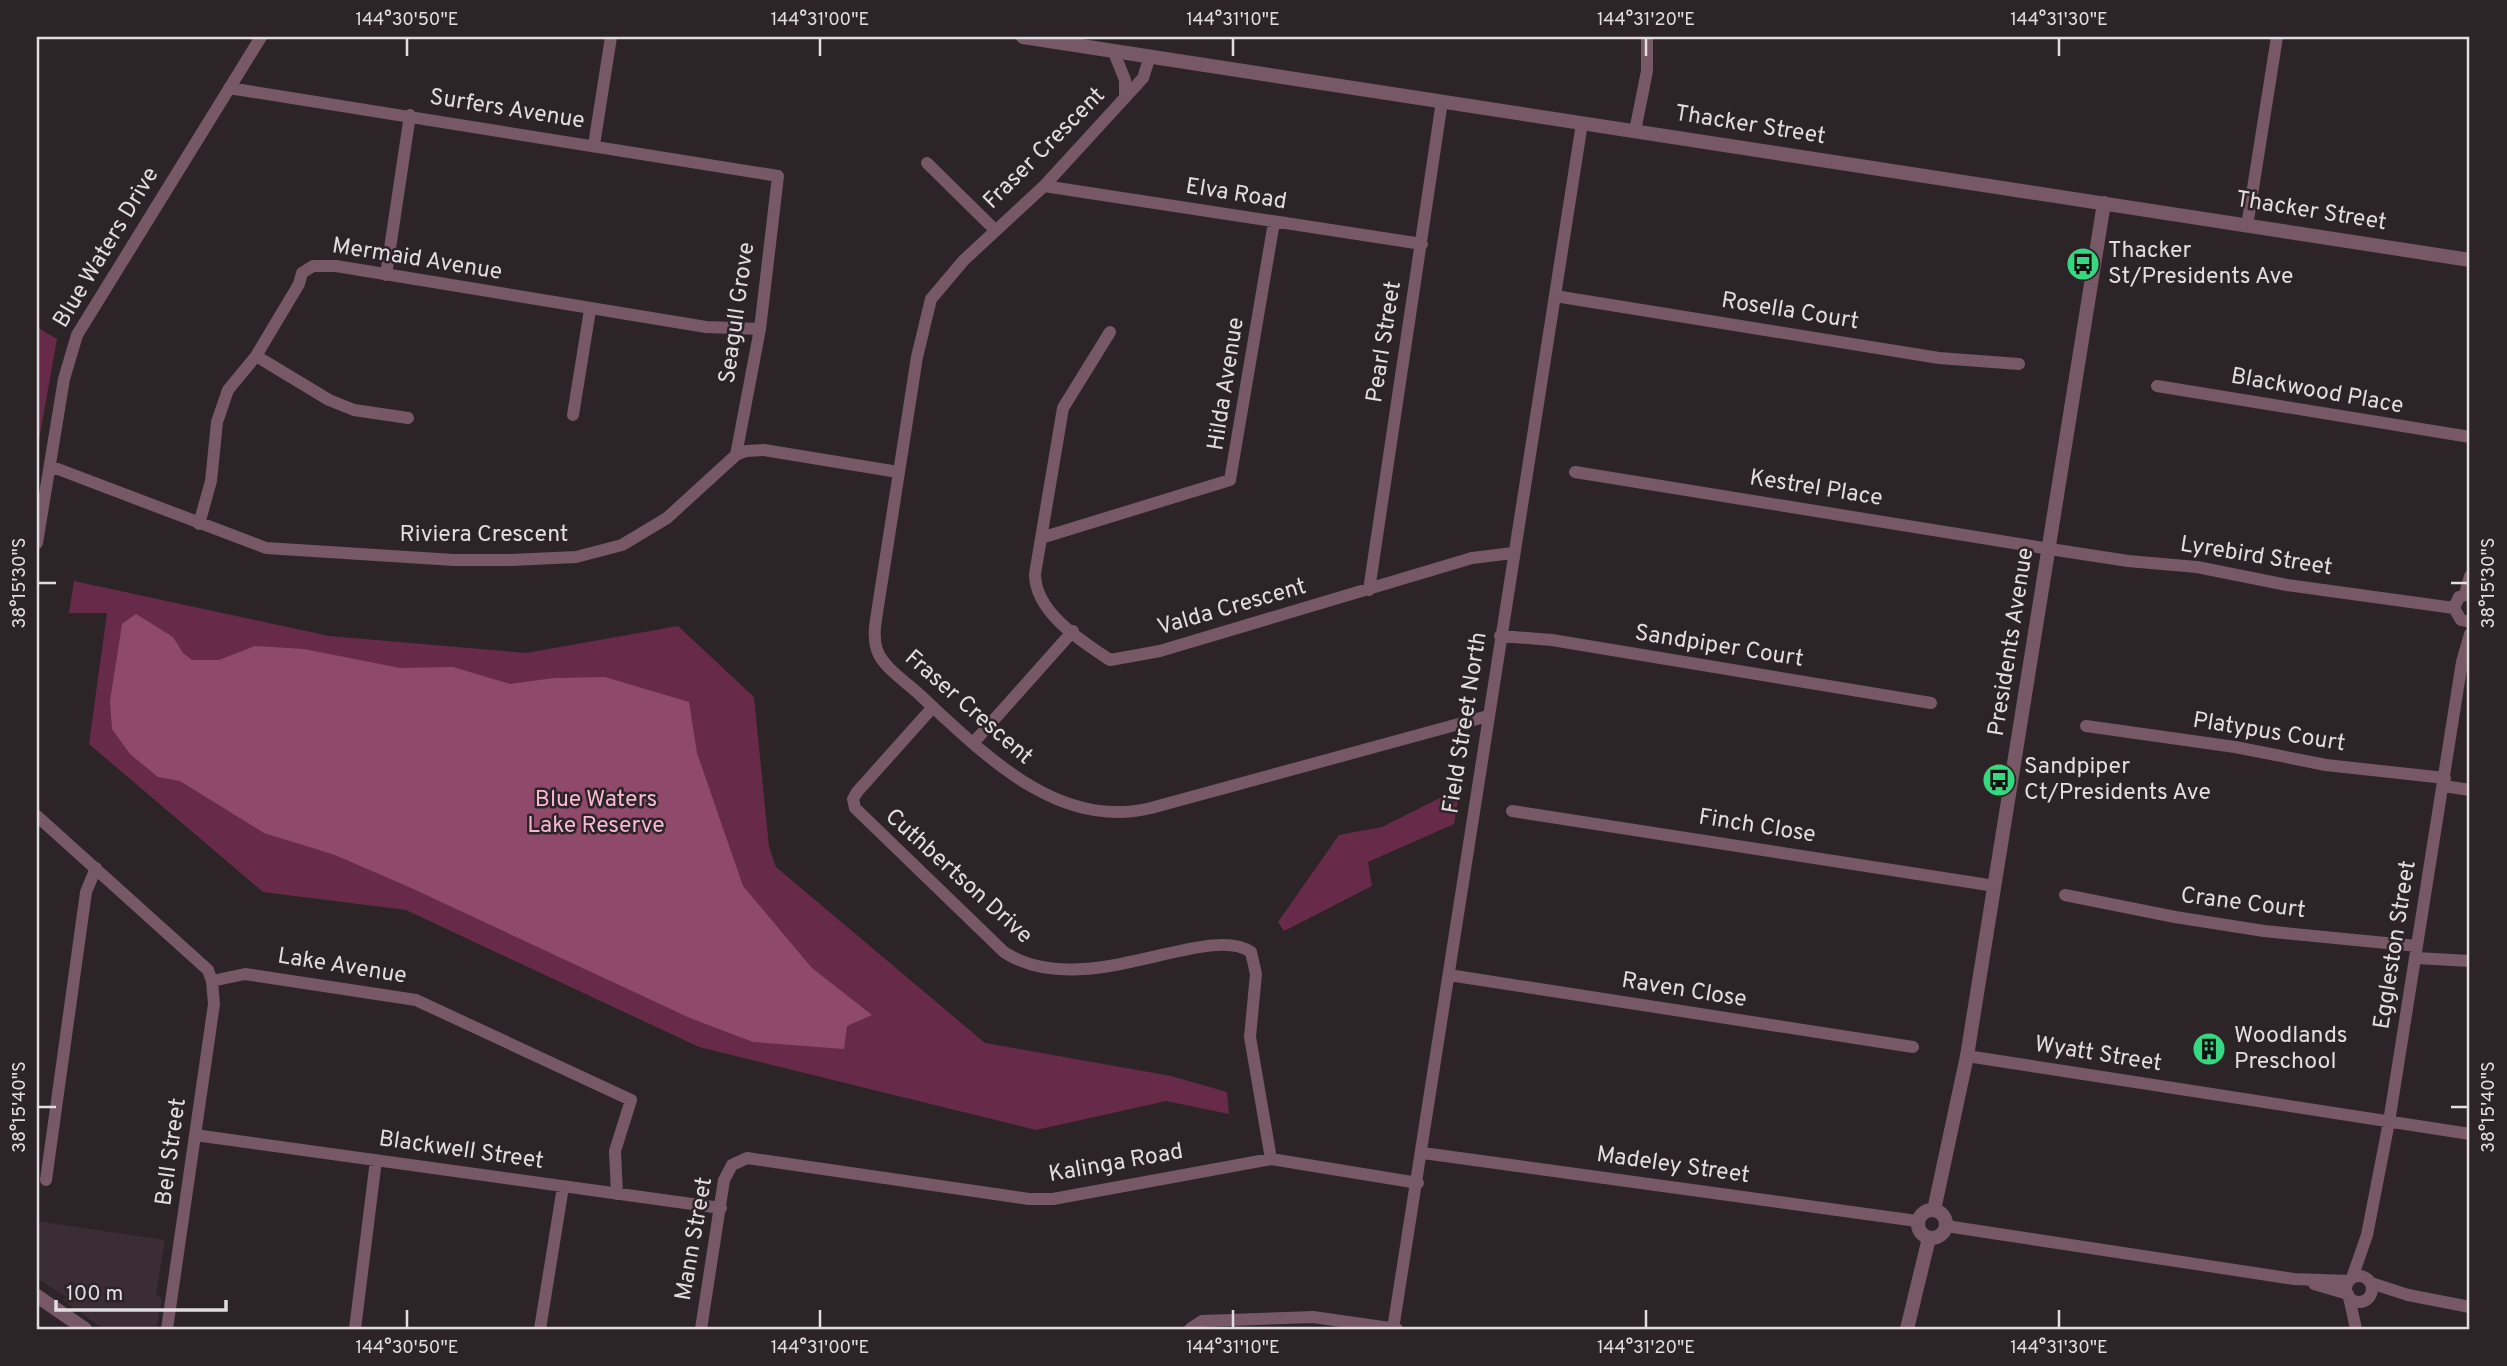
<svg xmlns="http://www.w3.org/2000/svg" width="2507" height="1366" font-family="Overpass,sans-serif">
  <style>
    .built { fill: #3a2d33 }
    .green { fill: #672b49 }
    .water { fill: #8f496b }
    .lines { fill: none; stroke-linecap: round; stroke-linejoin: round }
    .minor { stroke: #775865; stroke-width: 12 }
    .tertiary { stroke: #775865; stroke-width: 14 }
    .ticks { fill: none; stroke: #e2dddf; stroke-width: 2.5 }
    .labels { text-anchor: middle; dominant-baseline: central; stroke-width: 5; stroke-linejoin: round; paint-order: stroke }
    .street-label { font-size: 23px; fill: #e2dddf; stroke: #2c2427 }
    .poi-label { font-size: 23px; fill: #e2dddf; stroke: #2c2427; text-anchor: start }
    .park-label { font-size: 23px; fill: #f6b8d3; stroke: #2c2427 }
    .neatline { fill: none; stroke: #e2dddf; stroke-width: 2.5 }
    .ticks-label { font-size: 18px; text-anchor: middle; fill: #e2dddf }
  </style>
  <rect width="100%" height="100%" fill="#2c2427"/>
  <path class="built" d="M37,1221L165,1240L156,1295L162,1299L156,1329H103L63,1300L67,1298L37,1278Z"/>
  <path class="green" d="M37,327L57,339L37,451Z
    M74,581L329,636L526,653L678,626L754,697L769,847L776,867L985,1043L1171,1076L1227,1092L1229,1114L1166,1101L1036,1130L699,1047L406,910L263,892L89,744L107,613H69Z
    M1460,788L1454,824L1368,862L1372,886L1284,931L1278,922L1339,835L1382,827Z"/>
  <path class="water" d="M136,614L173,637L183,653L192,660H219L255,646L304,649L400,668L453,667L510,684L554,678L605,677L689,702L697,753L743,886L812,968L872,1015L847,1026L844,1049L753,1042L690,1018L409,887L335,855L264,833L180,781L158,777L130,754L112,729L110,701L122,624Z"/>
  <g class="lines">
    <path class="minor" d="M1113,50L1125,80V98
      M1150,56L1143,78L1044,186L964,260L931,299L917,357L877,613C875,625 873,638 877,650C883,668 908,683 921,696C984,754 1058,831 1151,808L1488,716
      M229,88L778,176L760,329L736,455
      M1635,131L1647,71V37
      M594,145L611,37
      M927,163L995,230
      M1044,186L1422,244
      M2247,226L2277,37
      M386,275L410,115
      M1555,296L1939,358L2019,364
      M1110,332L1063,408L1035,574C1035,612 1081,641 1110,660L1160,651L1472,558L1513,553
      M256,356L329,400L354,410L408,418
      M2157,386L2470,437
      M573,415L590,310
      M50,466L266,548L454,560H511L576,557L622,545L667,518L736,455L746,451L764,450L898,472
      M1575,472L2050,549L2128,561L2197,567L2287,585L2454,608
      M199,524L211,481L217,422L228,390L256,356L299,284L302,273L313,266H336L706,327L760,329
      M1041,538L1230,480L1274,222
      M37,543L64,379L77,335L261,37
      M1369,590L1442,101
      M2470,593L2459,597L2454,608L2461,620L2470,622
      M2465,594L2470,576
      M1500,636L1552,640L1931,703
      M933,707L857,792L853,799L855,808L1004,952C1082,1004 1207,921 1251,952L1256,974L1250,1037L1271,1159
      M2086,726L2235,747L2326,765L2445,778
      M974,742L1073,631
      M2444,786L2470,790
      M1512,811L1995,886
      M37,816L208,970L212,981L245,974L416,1000L631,1100L615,1151L617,1194
      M2065,895L2175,917L2264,931L2417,946
      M2416,958L2470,961
      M1449,975L1913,1047
      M1967,1056L2470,1134
      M195,1135L721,1208
      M1423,1153L1917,1221
      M46,1180L86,892L96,868
      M1946,1226L2294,1279L2349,1281
      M2346 1289a13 13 0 1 1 26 0a13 13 0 1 1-26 0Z
      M2352,1278L2367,1235L2389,1122L2462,662L2470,634
      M2371,1283L2408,1295L2470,1307
      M2314,1284L2348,1294
      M2349,1297L2356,1329
      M167,1329L214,1004L212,981
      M355,1329L376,1160
      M540,1329L563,1187
      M701,1329L724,1180L732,1165L747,1158L1029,1199H1053L1271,1159L1418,1183
      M1190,1329L1202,1321L1313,1317L1397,1329
      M1393,1329L1582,123"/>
    <path class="tertiary" d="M1023,37L2470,260
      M1918 1224a14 14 0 1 1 28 0a14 14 0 1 1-28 0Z
      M1934,1210L1967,1056L2104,203
      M37,1296L85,1329
      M1907,1329L1929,1238"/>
  </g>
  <path class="ticks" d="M407,38V56M820,38V56M1233,38V56M1646,38V56M2059,38V56M38,583H56M2451,583H2468M38,1107H56M2451,1107H2468M407,1310V1328M820,1310V1328M1233,1310V1328M1646,1310V1328M2059,1310V1328"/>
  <defs>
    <symbol id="bus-disc" viewBox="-11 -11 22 22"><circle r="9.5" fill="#36d881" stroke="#2c2427"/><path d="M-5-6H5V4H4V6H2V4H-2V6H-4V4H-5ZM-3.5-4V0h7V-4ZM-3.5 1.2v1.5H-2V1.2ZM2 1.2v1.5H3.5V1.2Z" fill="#111"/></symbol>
    <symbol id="building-disc" viewBox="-11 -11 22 22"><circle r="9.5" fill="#36d881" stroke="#2c2427"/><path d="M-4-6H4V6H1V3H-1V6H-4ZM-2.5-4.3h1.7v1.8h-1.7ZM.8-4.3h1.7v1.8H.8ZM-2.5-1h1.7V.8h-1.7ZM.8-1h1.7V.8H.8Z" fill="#111"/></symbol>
  </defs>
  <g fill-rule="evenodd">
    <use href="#bus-disc" x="2064" y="245" width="38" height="38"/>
    <use href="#bus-disc" x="1980" y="761" width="38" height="38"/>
    <use href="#building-disc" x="2190" y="1030" width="38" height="38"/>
  </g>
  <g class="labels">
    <g class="street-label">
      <text transform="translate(507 110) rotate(9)">Surfers Avenue</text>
      <text transform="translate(1750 126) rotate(9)">Thacker Street</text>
      <text transform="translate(1045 149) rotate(-45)">Fraser Crescent</text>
      <text transform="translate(1236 195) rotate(9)">Elva Road</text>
      <text transform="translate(2311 212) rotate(9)">Thacker Street</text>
      <text transform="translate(107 248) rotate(-59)">Blue Waters Drive</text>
      <text transform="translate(417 260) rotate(9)">Mermaid Avenue</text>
      <text transform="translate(1790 312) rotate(9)">Rosella Court</text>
      <text transform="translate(738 313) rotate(-82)">Seagull Grove</text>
      <text transform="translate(1385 342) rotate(-81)">Pearl Street</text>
      <text transform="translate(1227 384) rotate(-81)">Hilda Avenue</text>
      <text transform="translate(2317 392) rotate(10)">Blackwood Place</text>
      <text transform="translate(1816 489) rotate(9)">Kestrel Place</text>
      <text x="484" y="535">Riviera Crescent</text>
      <text transform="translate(2256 557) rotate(9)">Lyrebird Street</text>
      <text transform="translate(1232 608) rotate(-16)">Valda Crescent</text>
      <text transform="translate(2012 642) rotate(-81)">Presidents Avenue</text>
      <text transform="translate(1719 647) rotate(9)">Sandpiper Court</text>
      <text transform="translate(968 708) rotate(41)">Fraser Crescent</text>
      <text transform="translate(1466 723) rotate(-81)">Field Street North</text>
      <text transform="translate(2269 733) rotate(9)">Platypus Court</text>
      <text transform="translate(1757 827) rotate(9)">Finch Close</text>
      <text transform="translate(958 877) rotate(42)">Cuthbertson Drive</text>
      <text transform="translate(2243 904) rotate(7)">Crane Court</text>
      <text transform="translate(2396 945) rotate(-81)">Eggleston Street</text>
      <text transform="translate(342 967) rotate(9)">Lake Avenue</text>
      <text transform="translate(1684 991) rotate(9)">Raven Close</text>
      <text transform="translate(2098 1055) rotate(9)">Wyatt Street</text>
      <text transform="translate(461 1151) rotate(8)">Blackwell Street</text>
      <text transform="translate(172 1152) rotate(-82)">Bell Street</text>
      <text transform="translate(1116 1164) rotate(-10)">Kalinga Road</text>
      <text transform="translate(1673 1166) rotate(8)">Madeley Street</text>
      <text transform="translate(695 1239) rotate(-80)">Mann Street</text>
    </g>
    <g class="poi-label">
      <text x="2108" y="251">Thacker<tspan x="2108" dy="26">St/Presidents Ave</tspan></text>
      <text x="2024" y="767">Sandpiper<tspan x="2024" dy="26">Ct/Presidents Ave</tspan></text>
      <text x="2234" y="1036">Woodlands<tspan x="2234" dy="26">Preschool</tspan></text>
    </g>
    <g class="park-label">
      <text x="596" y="800">Blue Waters<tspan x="596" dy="26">Lake Reserve</tspan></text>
    </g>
  </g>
  <rect width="2507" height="1366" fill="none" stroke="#2c2427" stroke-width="77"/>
  <path d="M56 1300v10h170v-10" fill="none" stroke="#e2dddf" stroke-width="3.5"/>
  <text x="66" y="1300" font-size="21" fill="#e2dddf" stroke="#2c2427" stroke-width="5" paint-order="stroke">100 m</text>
  <rect x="38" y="38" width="2430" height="1290" class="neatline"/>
  <g class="ticks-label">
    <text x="407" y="25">144°30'50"E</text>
    <text x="820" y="25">144°31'00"E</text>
    <text x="1233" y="25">144°31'10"E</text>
    <text x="1646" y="25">144°31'20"E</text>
    <text x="2059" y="25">144°31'30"E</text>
    <text transform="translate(19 583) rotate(-90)" y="6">38°15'30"S</text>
    <text transform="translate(2488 583) rotate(-90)" y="6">38°15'30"S</text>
    <text transform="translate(19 1107) rotate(-90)" y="6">38°15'40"S</text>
    <text transform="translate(2488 1107) rotate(-90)" y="6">38°15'40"S</text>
    <text x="407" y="1353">144°30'50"E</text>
    <text x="820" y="1353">144°31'00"E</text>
    <text x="1233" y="1353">144°31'10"E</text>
    <text x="1646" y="1353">144°31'20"E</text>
    <text x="2059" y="1353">144°31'30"E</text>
  </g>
</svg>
